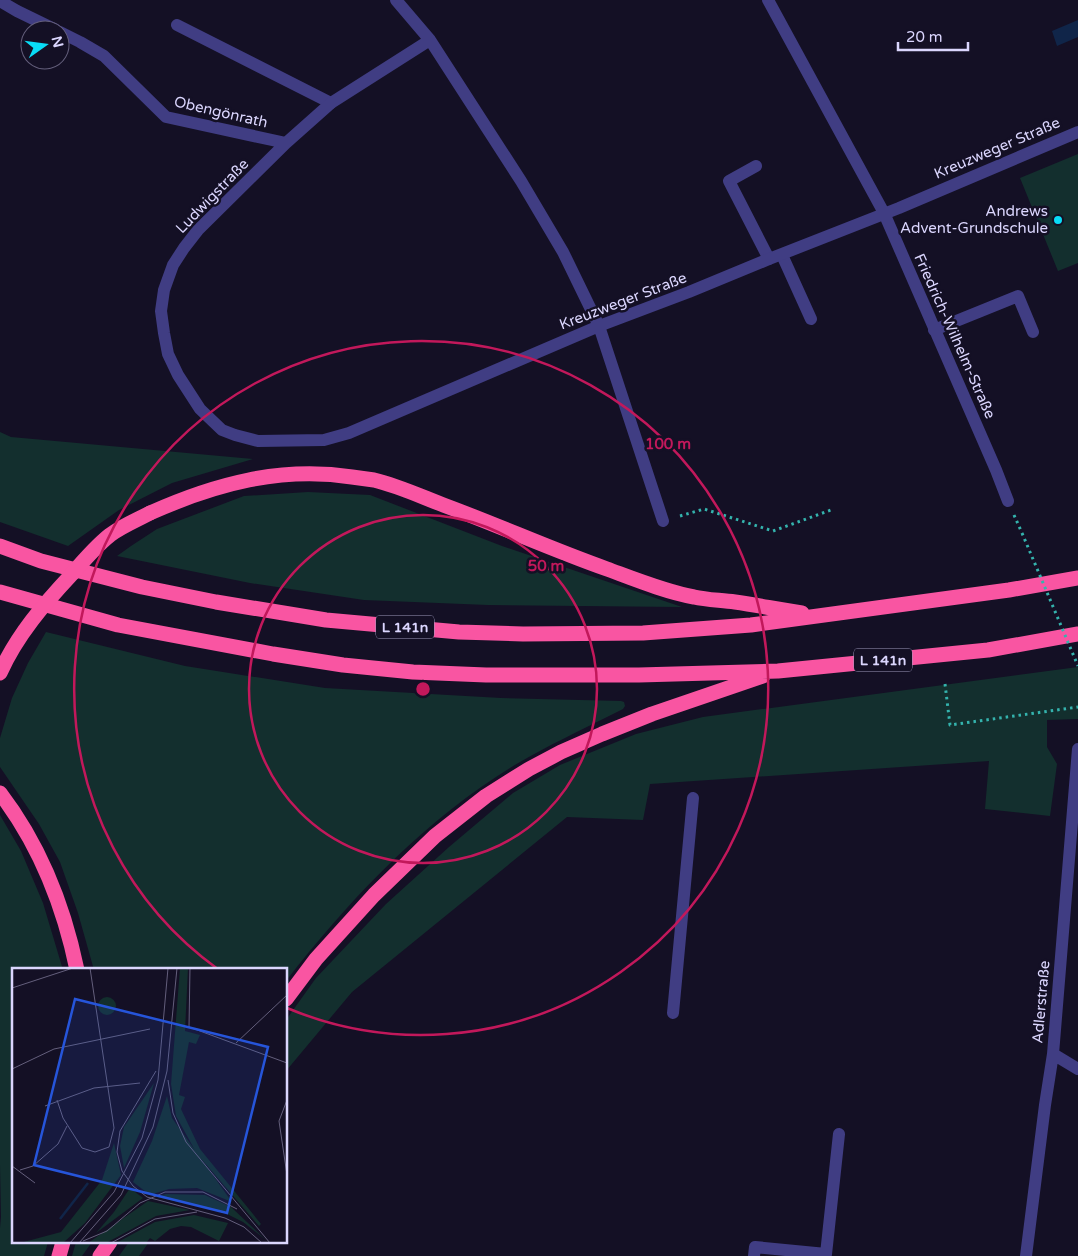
<svg xmlns="http://www.w3.org/2000/svg" width="1078" height="1256" font-family="'Varela Round',sans-serif">
  <style>
    .green { fill: #132f2e }
    .water { fill: #102549 }
    .lines { fill: none; stroke-linecap: round; stroke-linejoin: round }
    .path { stroke: #34b3ad; stroke-width: 3; stroke-dasharray: 2.5 4; stroke-linecap: butt }
    .lane { stroke: #403d83; stroke-width: 12 }
    .street { stroke: #403d83; stroke-width: 12 }
    .highway { stroke: #f955a2; stroke-width: 15 }
    .path-bridge { stroke: #34b3ad; stroke-width: 3; stroke-dasharray: 2.5 4; stroke-linecap: butt }
    .highway-bridge { stroke: #f955a2; stroke-width: 15 }
    .ring { fill: none; stroke: #c2185b; stroke-width: 2.5 }
    .poi-dot { fill: #09dcf6; stroke: #141025; stroke-width: 2 }
    .labels { text-anchor: middle; dominant-baseline: central; stroke-width: 5; stroke-linejoin: round; paint-order: stroke }
    .shield { fill: #141025; stroke: #9f9bbd; stroke-width: 1 }
    .shield-label { font-size: 14px; font-weight: bold; fill: #dbd6fe }
    .street-label { font-size: 15px; fill: #dbd6fe; stroke: #141025 }
    .poi-label { font-size: 15px; fill: #dbd6fe; stroke: #141025; text-anchor: end }
    .inset-river { fill: none; stroke: #102549; stroke-width: 2.5 }
    .inset-road { fill: none; stroke: #645f7c; stroke-width: 1 }
    .view { fill: #2655da; fill-opacity: 0.15; stroke: #2655da; stroke-width: 2.5 }
    .inset-edge { fill: none; stroke: #dbd6fe; stroke-width: 2.5 }
    .centre { fill: #c2185b; stroke: #141025; stroke-width: 2.5 }
    .ring-label { font-size: 15px; text-anchor: middle; font-weight: bold; fill: #c2185b; stroke: #141025; stroke-width: 5; stroke-linejoin: round; paint-order: stroke }
  </style>
  <rect width="100%" height="100%" fill="#141025"/>
  <path class="green" d="M1078,154V263L1058,271L1020,178Z
    M0,432L11,437L253,459L172,483L119,510L68,546L0,522Z
    M308,492L370,495L502,546L682,607L488,605L364,600L250,583L117,556L131,546L157,529L244,496Z
    M46,632L185,666L325,688L501,698L621,701L624,702L625,706L623,709L613,714C574,734 533,752 496,777C414,831 346,904 286,981V970H94L78,913L60,862L39,824L0,767V738L12,698L28,663Z
    M1078,667V719L1047,720V747L1057,764L1050,816L985,809L989,761L650,784L643,820L567,817L352,992L286,1071V1020L316,978L386,904L449,847L513,793L560,765L636,734L703,717Z
    M0,815L21,851L43,903L63,970H14V1242H48L44,1256H0V1228L1,1217L0,1165Z
    M76,1242H92L82,1256H72Z
    M129,1242H149L139,1256H119Z"/>
  <path class="water" d="M1078,20V37L1057,46L1052,31Z"/>
  <g class="lines">
    <path class="path" d="M1014,515L1022,533
      M680,516L704,509L773,531L831,510
      M945,684L950,725L1078,707"/>
    <path class="lane" d="M177,25L331,103
      M756,166L729,181L769,259
      M782,255L811,319
      M934,330L1018,296L1033,332
      M673,1013L693,798
      M754,1256L755,1247L826,1254L839,1134"/>
    <path class="street" d="M396,0L430,40L521,181L563,252L599,326L663,521
      M768,0L884,213L996,470L1008,501
      M0,1L17,11L56,30
      M60,32L80,42L104,56L166,117L286,143
      M430,40L331,103L286,143L198,230L184,248L173,265L164,290L161,311L164,333L168,354L178,375L200,409L222,430L235,435L258,441L324,440L349,433L599,326L689,292L769,259L899,208L1078,132
      M1053,1054L1078,1069
      M1026,1256L1045,1105L1053,1054L1078,749"/>
    <path class="highway" d="M150,513C215,484 281,466 352,477C359,478 367,479 374,480C399,486 422,497 446,506C500,526 553,550 607,569C634,579 666,592 694,597C707,600 721,600 735,602C757,605 780,610 802,613
      M0,546L41,561L142,587L216,602L326,620L459,632L523,634L643,633L751,625L1009,590L1078,578
      M0,592L118,625L273,654L343,665L413,672L486,675H639L778,671L988,650L1078,634
      M0,793C39,844 64,907 77,970
      M286,999L316,959L374,895L435,836L486,796L529,769L561,752L602,734L652,714L763,676
      M59,1256L63,1242
      M100,1256L110,1242"/>
    <path class="path-bridge" d="M1022,533L1078,666"/>
    <path class="highway-bridge" d="M0,673C17,635 44,604 72,574C84,560 96,546 110,535C122,526 137,520 150,513"/>
  </g>
  <g class="ring">
    <circle cx="423" cy="689" r="174"/>
    <path d="M219 970A347 347 0 1 1 287 1008"/>
  </g>
  <circle class="poi-dot" cx="1058" cy="220" r="5"/>
  <g class="labels">
    <g class="shield">
      <rect x="376" y="615.5" width="58" height="23" rx="4"/>
      <rect x="854" y="648.5" width="58" height="23" rx="4"/>
    </g>
    <g class="shield-label">
      <text x="405" y="627">L 141n</text>
      <text x="883" y="660">L 141n</text>
    </g>
    <g class="street-label">
      <text transform="translate(221 112) rotate(13)">Obengönrath</text>
      <text transform="translate(997 148) rotate(-23)">Kreuzweger Straße</text>
      <text transform="translate(212 196) rotate(-46)">Ludwigstraße</text>
      <text transform="translate(623 301) rotate(-21)">Kreuzweger Straße</text>
      <text transform="translate(955 336) rotate(66)">Friedrich-Wilhelm-Straße</text>
      <text transform="translate(1041 1002) rotate(-85)">Adlerstraße</text>
    </g>
    <g class="poi-label">
      <text x="1048" y="211">Andrews<tspan x="1048" dy="17">Advent-Grundschule</tspan></text>
    </g>
  </g>
  <g transform="translate(12 968)">
    <rect width="275" height="275" fill="#141025"/>
    <path d="M168,0H176L173,63L188,67L184,76L177,74L167,127L173,129L169,141L188,181L249,256L247,258L185,186L164,148L159,116ZM86 38a9 9 0 1 1 18 0a9 9 0 1 1-18 0ZM142,115L128,164L112,200L108,178L112,159ZM155,128L160,150L220,234L185,220L157,221L138,227L121,214L140,173ZM102,175L109,207L73,255L52,274L8,275L49,264L90,212ZM118,220L131,230L84,265L102,244ZM154,226L193,227L219,239L254,272L231,254L209,243L144,229ZM136,233L178,242L144,248L94,275H76ZM182,247L216,255L207,273L179,259L169,258L158,261L143,273L138,270L134,275H104L143,254Z" fill="#132f2e"/>
    <path class="inset-river" d="M48,251L76,215"/>
    <path class="inset-road" d="M178,0L177,59L275,95M0,20L61,0M224,75L275,27M0,101L42,81L138,61M144,103L108,163L105,184L110,203L121,218L135,229L213,250L232,259L250,275M156,112L161,145L174,174L258,275M45,132L51,150L70,180L83,184L97,179L102,160L78,0M275,132L267,153L275,207M33,138L82,120L128,115M0,198L23,215M8,202L21,198L46,176L55,158M71,273L95,263L128,235L153,224H191L225,241M58,275L102,224L130,170L146,112L156,0M67,275L109,227L141,159L155,103L165,0M99,275L143,251L185,244"/>
    <path class="view" d="M63,31L256,79L215,245L22,197Z"/>
    <rect width="275" height="275" class="inset-edge"/>
  </g>
  <circle cx="423" cy="689" r="8" class="centre"/>
  <g class="ring-label">
    <text x="668" y="449">100 m</text>
    <text x="546" y="571">50 m</text>
  </g>
  <g transform="translate(45 45) rotate(76)"><circle r="24" fill="#141025" stroke="#645f7c"/>
  <path d="M0-4L9 19L0 12L-9 19Z" fill="#09dcf6"/>
  <text y="-8" font-size="14" font-weight="bold" text-anchor="middle" fill="#dbd6fe">N</text>
  </g>
  <path d="M898 42v8h70v-8" fill="none" stroke="#dbd6fe" stroke-width="2.5"/>
  <text x="906" y="42" font-size="15" fill="#dbd6fe" stroke="#141025" stroke-width="4" paint-order="stroke">20 m</text>
</svg>
